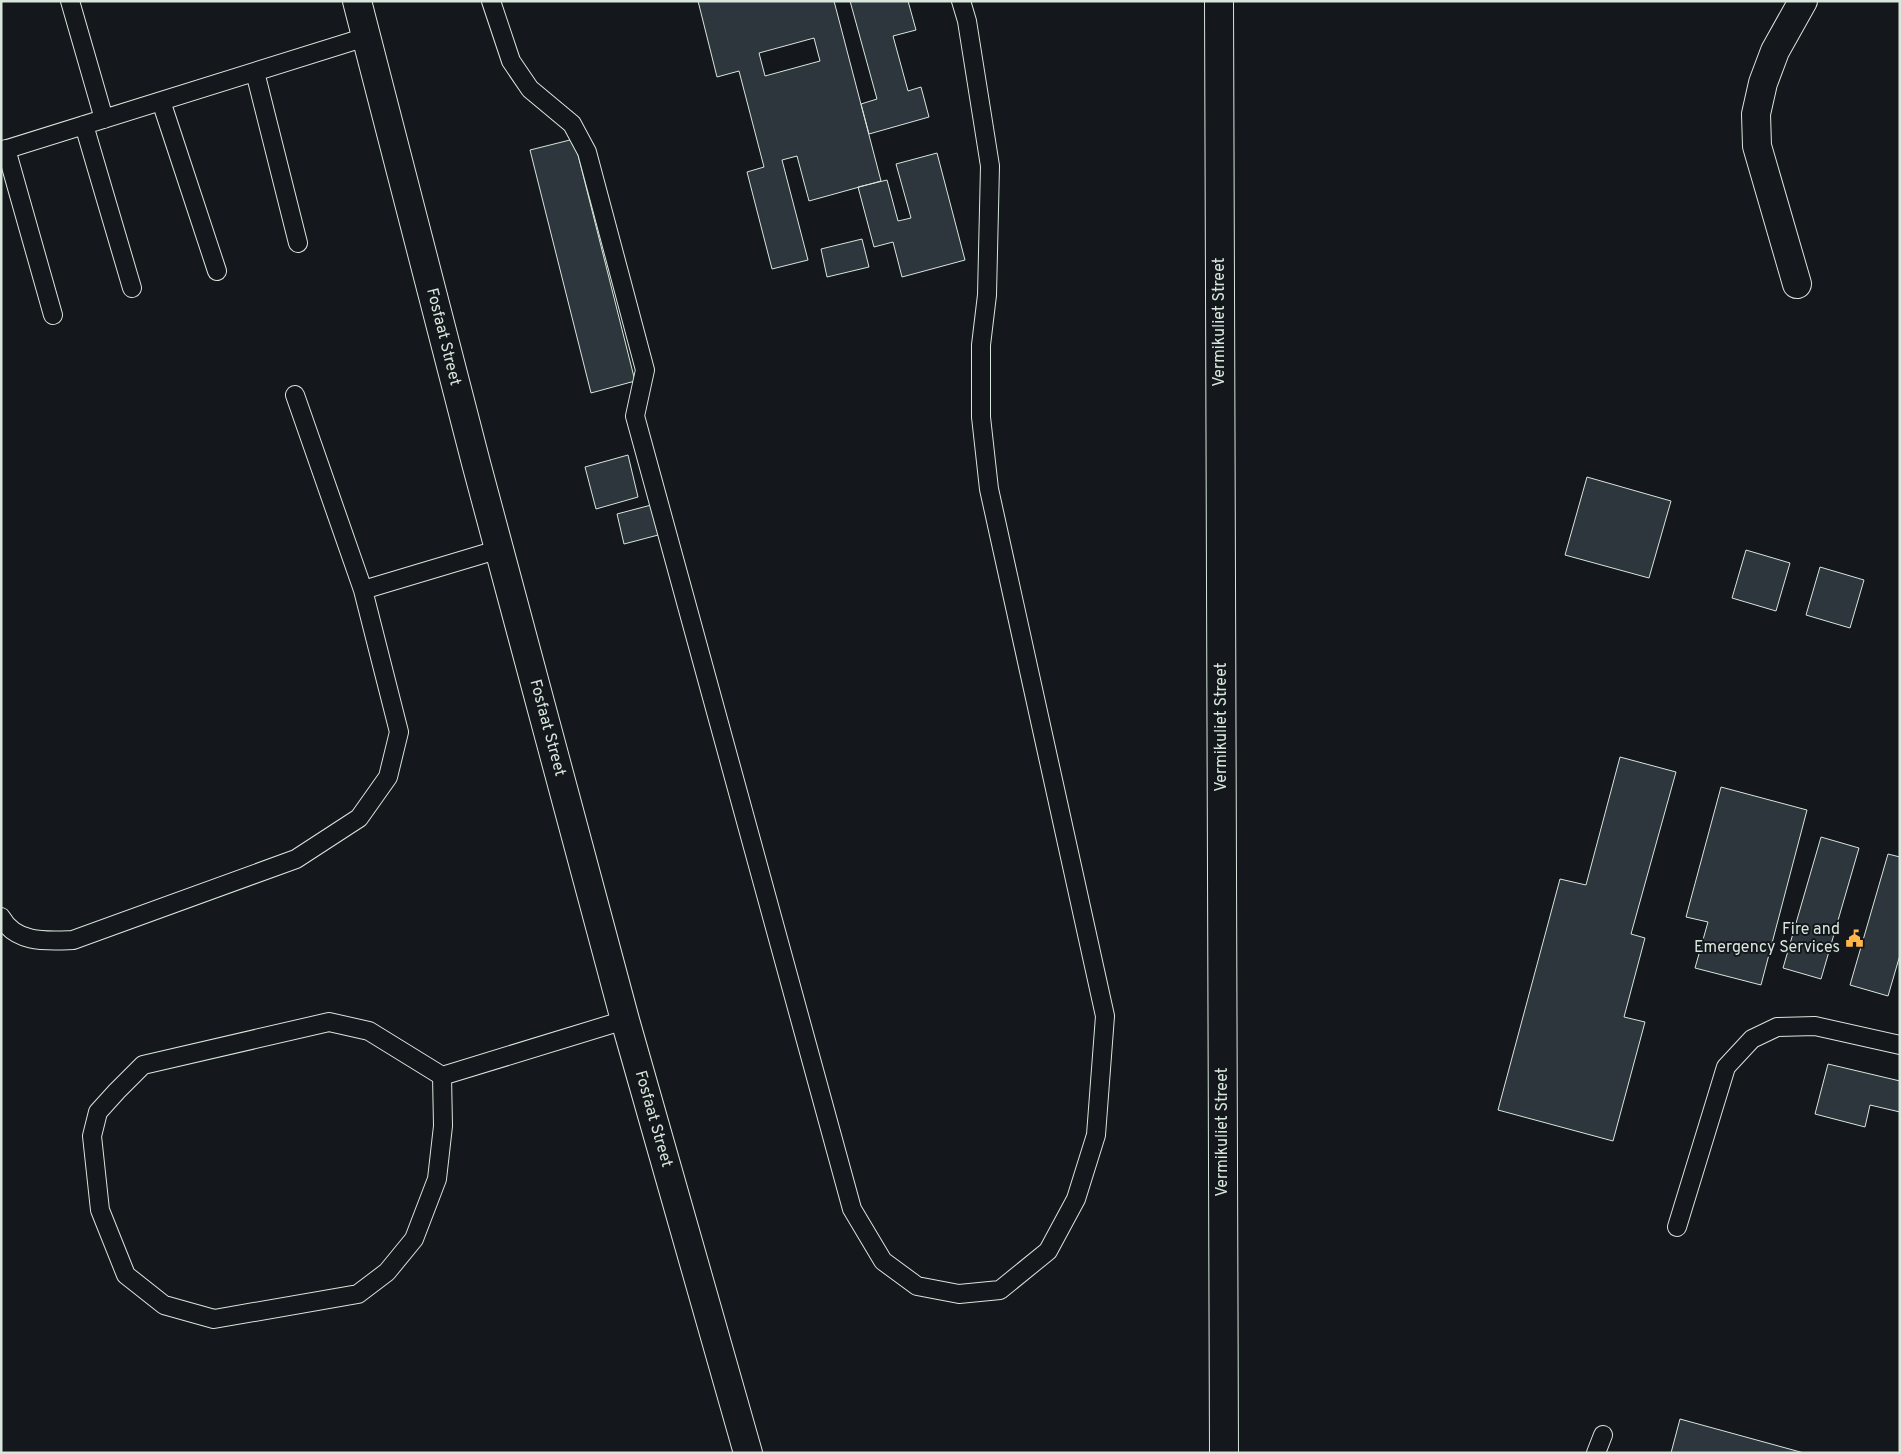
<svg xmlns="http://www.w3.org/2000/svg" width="1901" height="1454" font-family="Overpass,sans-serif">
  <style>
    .building { fill: #2c363c; stroke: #d8e6dc; fill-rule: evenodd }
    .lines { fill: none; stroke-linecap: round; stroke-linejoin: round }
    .service-casing { stroke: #d8e6dc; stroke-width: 20 }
    .minor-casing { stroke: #d8e6dc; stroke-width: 30 }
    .tertiary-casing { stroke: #d8e6dc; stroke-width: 30 }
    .service { stroke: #14181c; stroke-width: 18 }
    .minor { stroke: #14181c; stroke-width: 28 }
    .tertiary { stroke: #14181c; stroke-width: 28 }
    .labels { text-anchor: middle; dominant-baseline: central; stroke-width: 4; stroke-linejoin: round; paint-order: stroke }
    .street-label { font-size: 16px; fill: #d8e6dc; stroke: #14181c }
    .poi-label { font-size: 16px; fill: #d8e6dc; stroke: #14181c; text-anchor: end }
  </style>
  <rect width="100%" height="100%" fill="#14181c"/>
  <path class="building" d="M698,1H834L881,181L809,201L797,156L782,160L808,260L772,269L747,172L764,167L739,71L717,77ZM814,38L820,61L765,76L759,53Z
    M850,1H908L916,30L893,36L908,91L921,87L929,117L869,134L861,104L877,99Z
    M574,139L635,381L591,393L530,150Z
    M937,153L965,260L902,277L893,242L874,247L858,187L887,180L898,221L911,218L896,164Z
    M862,239L869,267L827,277L821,249Z
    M628,455L638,497L596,509L585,467Z
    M1587,477L1671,501L1649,578L1565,555Z
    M655,504L662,534L624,544L617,514Z
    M1746,550L1790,563L1776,611L1732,598Z
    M1820,567L1864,580L1850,628L1806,615Z
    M1620,757L1676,772L1631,934L1645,938L1624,1017L1645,1022L1613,1141L1498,1110L1560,879L1586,885Z
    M1721,787L1807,810L1761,985L1695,968L1708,922L1686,917Z
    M1821,837L1859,848L1821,979L1783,968Z
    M1888,854L1900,857V955L1888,996L1850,985Z
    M1828,1064L1900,1081V1112L1870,1105L1865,1127L1815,1114Z
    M1680,1419L1804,1453H1671Z"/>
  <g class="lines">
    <defs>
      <path id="service" d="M70,1L104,119
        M491,1L511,61L530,89L572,124L587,152L645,370L635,416L852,1209L883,1261L917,1286L959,1294L1000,1290L1048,1251L1076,1199L1096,1135L1105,1016L989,489L981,417V345L987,295L990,166L967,21L961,1
        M255,72L298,243
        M161,101L217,271
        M84,125L132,288
        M6,149L53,315
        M1,151L366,37
        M295,395L363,590L500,549
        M1,917C16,944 47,941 73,940L296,859L359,818L388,777L399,732L363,590
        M442,1076L443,1126L437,1179L414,1239L387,1272L358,1294L214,1319L164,1305L126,1275L100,1210L92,1136L98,1112L117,1091L143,1065L329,1022L369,1031L442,1076L625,1020
        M1677,1227L1726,1067L1752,1039L1777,1027L1815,1026L1900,1045
        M1596,1453L1603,1435"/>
      <path id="minor" d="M357,1L476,463L625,1020L748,1453
        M1797,284L1757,146L1756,114L1763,83L1775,51L1803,1"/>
      <path id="tertiary" d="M1219,1L1224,1453"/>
    </defs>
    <use href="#service" class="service-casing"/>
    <use href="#minor" class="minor-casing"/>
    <use href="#tertiary" class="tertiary-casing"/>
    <use href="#service" class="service"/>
    <use href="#minor" class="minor"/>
    <use href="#tertiary" class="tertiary"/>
  </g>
  <defs>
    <symbol id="civic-bare" viewBox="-9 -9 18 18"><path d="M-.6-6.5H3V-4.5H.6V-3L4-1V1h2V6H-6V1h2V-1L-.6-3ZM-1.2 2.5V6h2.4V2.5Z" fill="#ffb74d" stroke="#14181c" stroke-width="2.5" paint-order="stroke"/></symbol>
  </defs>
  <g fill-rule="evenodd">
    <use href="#civic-bare" x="1842" y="926" width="25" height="25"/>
  </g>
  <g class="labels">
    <g class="street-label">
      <text transform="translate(1220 322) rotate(-90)">Vermikuliet Street</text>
      <text transform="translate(443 337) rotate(76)">Fosfaat Street</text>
      <text transform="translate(1222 727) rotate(-90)">Vermikuliet Street</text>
      <text transform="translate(547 728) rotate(75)">Fosfaat Street</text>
      <text transform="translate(653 1119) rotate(74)">Fosfaat Street</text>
      <text transform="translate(1223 1132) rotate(-90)">Vermikuliet Street</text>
    </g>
    <g class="poi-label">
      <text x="1840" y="930">Fire and<tspan x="1840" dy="18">Emergency Services</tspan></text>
    </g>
  </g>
  <rect width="1901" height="1454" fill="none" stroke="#d8e6dc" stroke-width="5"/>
</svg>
